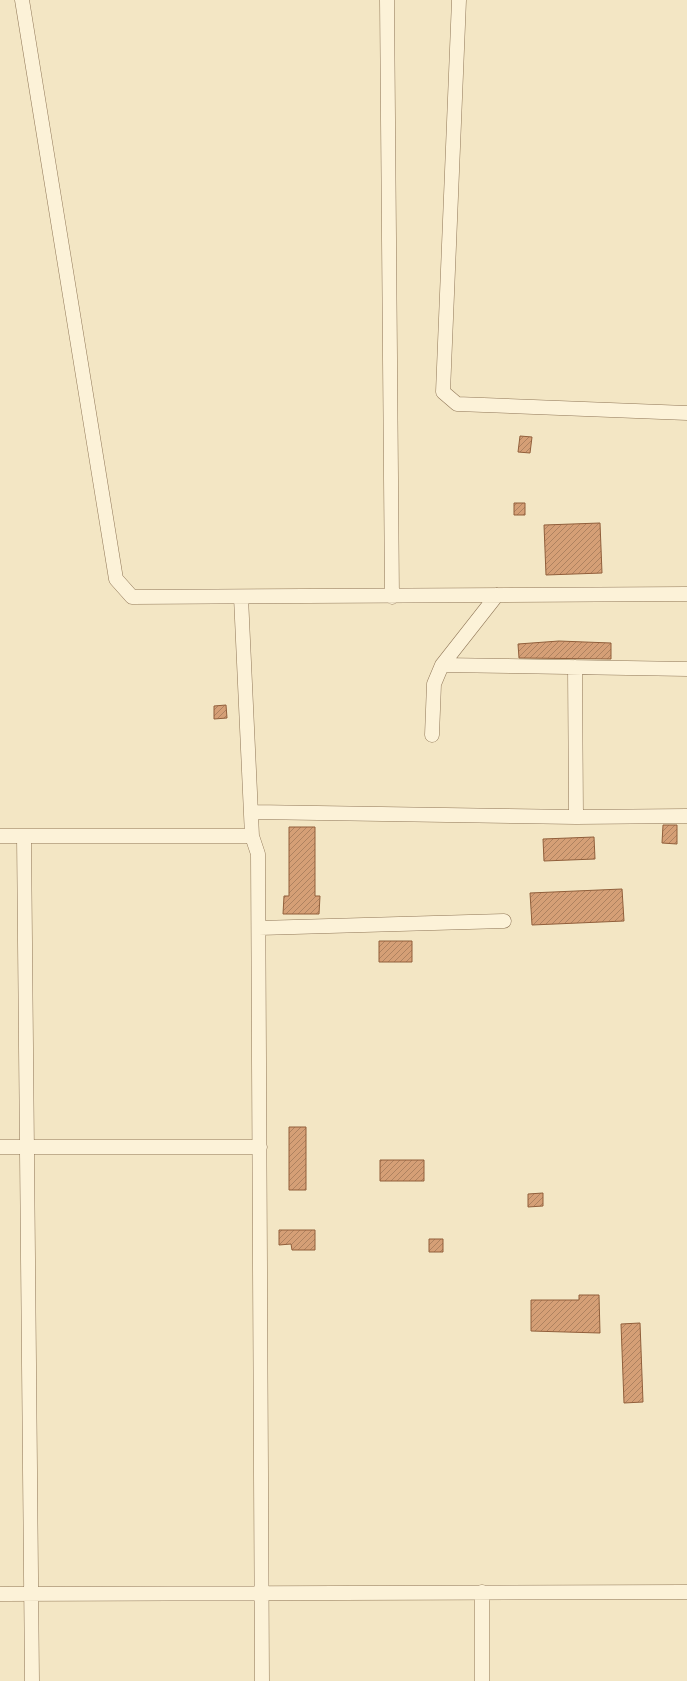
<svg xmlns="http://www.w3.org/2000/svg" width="687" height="1681" font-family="'Crimson Pro',serif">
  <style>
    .building { fill: url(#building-hatch); stroke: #915f3b }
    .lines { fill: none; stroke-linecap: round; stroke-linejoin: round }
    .minor-casing { stroke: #907758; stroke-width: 15 }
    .minor { stroke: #fcf2d8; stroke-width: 14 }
  </style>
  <defs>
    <pattern id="building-hatch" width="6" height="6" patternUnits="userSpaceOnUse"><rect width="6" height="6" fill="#d59f76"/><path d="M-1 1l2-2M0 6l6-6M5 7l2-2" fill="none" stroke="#ae8260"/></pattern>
  </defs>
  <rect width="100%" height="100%" fill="#f3e6c4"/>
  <path class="building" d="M520,436L532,437L530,453L518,452Z
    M514,503H525V515H514Z
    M600,523L602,573L546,575L544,525Z
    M559,641L611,643V659L519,658L518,644Z
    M226,705L227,718L214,719V706Z
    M663,825H677V844L662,843Z
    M289,827H315V896H320L319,914H283L284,896H289Z
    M594,837L595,859L544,861L543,839Z
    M622,889L624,921L532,925L530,893Z
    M379,941H412V962H379Z
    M289,1127H306V1190H289Z
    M380,1160H424V1181H380Z
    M543,1193V1206L528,1207V1194Z
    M279,1230H315V1250H292L291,1244L279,1245Z
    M429,1239H443V1252H429Z
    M579,1295H599L600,1333L531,1331V1300H579Z
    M640,1323L643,1402L624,1403L621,1324Z"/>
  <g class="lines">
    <defs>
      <path id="minor" d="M22,0L116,579L132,597L687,594
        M387,0L392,597
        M459,0L443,392L457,404L687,413
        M442,665L687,669
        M575,667L576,817
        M432,735L434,684L442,665L497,595
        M251,812L576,817L687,816
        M0,836H252L241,597
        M24,836L32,1681
        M252,836L258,854L262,1681
        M259,928L504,921
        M0,1147H260
        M482,1592V1681
        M0,1594L687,1592"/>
    </defs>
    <use href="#minor" class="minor-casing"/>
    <use href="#minor" class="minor"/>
  </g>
</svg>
